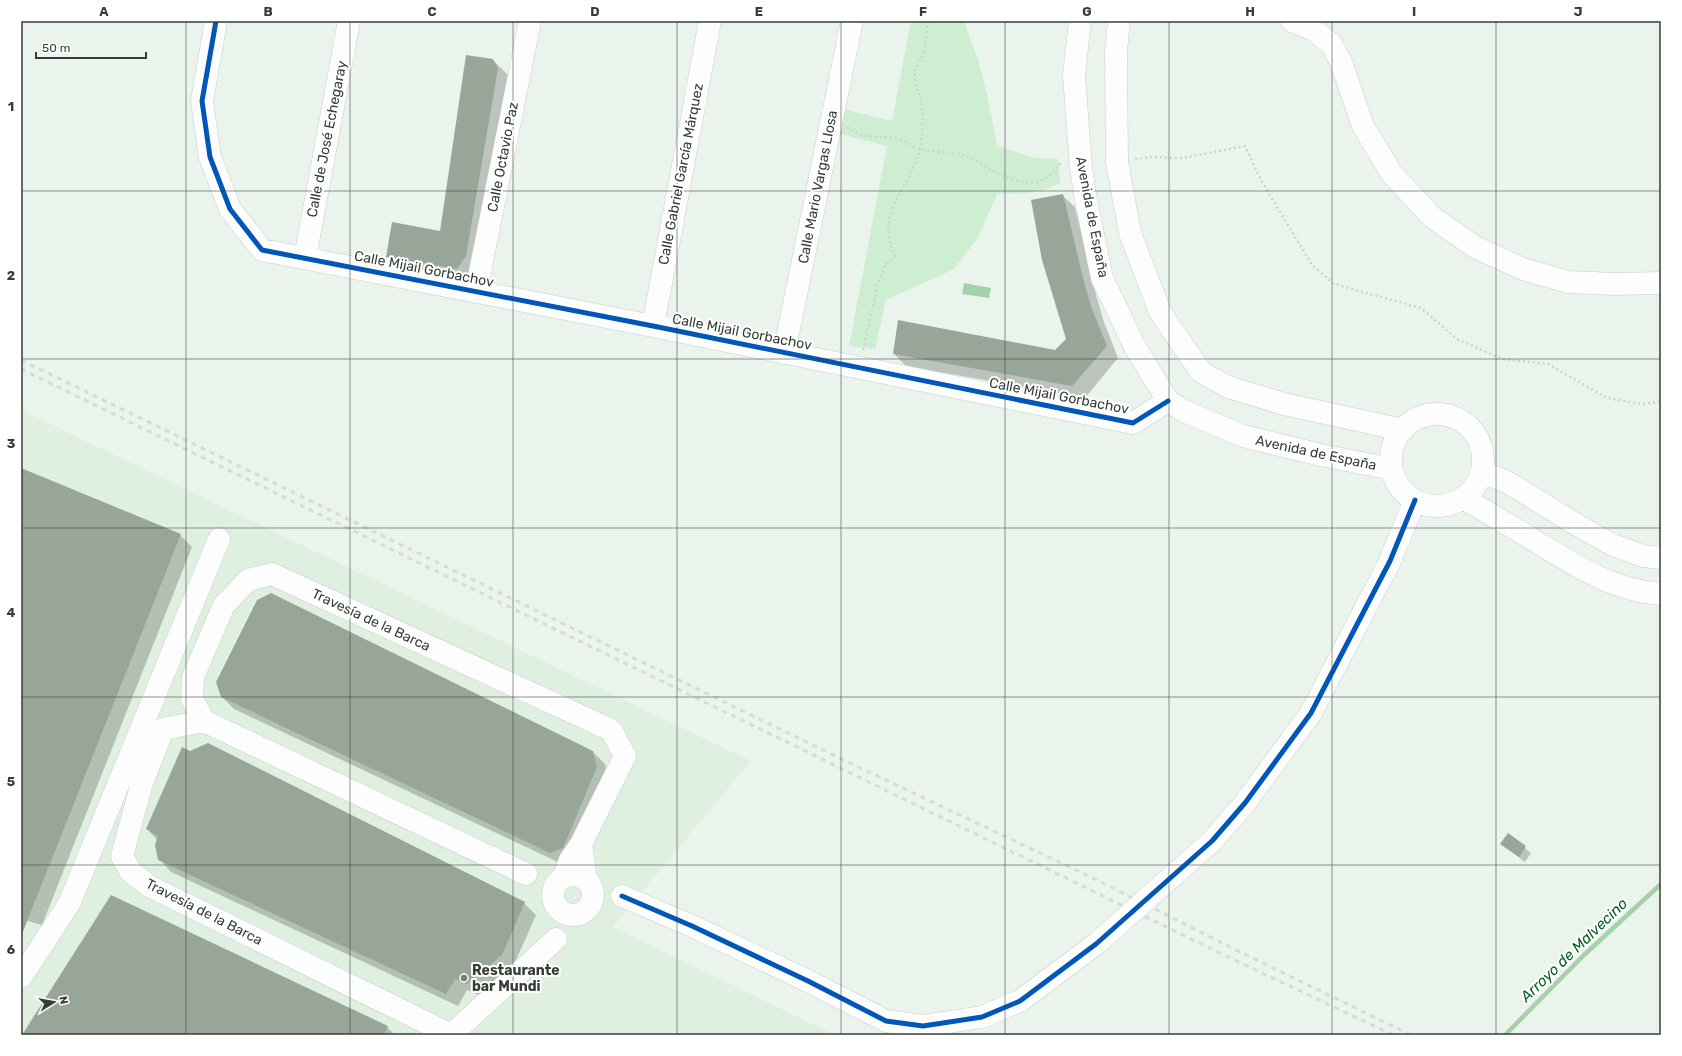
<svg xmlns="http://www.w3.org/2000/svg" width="1682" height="1056" font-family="Rubik,sans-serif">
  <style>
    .built { fill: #dff0e1 }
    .green { fill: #ceeed1 }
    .water { fill: #a6d0aa }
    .shadow { fill: #0003 }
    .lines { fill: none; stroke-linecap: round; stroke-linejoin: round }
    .stream { stroke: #a6d0aa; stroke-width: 4.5 }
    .building { fill: #98a69a }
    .minor-casing { stroke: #c8cfc9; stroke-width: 23 }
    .path { stroke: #ced2cf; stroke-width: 2.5; stroke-dasharray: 2 3; stroke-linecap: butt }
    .minor { stroke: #fcfdfc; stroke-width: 22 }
    .rail { stroke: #d7dad8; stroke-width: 3; stroke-dasharray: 5 5; stroke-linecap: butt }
    .minor-bridge-casing { stroke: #c8cfc9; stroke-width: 23; stroke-linecap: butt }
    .minor-bridge { stroke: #fcfdfc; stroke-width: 22 }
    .cycleway-casing { stroke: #fff; stroke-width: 8 }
    .cycleway { stroke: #0057b8; stroke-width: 5 }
    .grid { fill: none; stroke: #373e37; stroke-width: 1; stroke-opacity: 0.55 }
    .poi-dot { fill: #767e76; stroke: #fff; stroke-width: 1.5 }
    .labels { text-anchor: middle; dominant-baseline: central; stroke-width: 4; stroke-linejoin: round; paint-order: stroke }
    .street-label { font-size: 14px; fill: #373e37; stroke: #fff }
    .poi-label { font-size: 14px; font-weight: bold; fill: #373e37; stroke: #fff; text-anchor: start }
    .water-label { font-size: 15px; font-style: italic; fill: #045f21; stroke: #fff }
    .neatline { fill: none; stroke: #373e37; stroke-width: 1.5 }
    .grid-label { font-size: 13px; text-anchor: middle; font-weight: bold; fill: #373e37 }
  </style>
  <rect width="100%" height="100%" fill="#ebf4ec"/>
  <path class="built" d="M21,410L751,761L613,927L835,1035H21Z"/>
  <path class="green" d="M911,21H964L978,60L988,98L997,146L1035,158L1058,159L1060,183C1040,194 1019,194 997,194L978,238L954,269L886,300L875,349L849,346L887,146L835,133L839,108L892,121Z"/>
  <path class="water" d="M964,283L991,288L989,298L962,294Z"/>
  <path class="shadow" d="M493,60L511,78L475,286L405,274L387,256L440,232Z
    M1062,195L1075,207L1096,295L1104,322L1118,358L1085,398L906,366L894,354L1055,351L1067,340Z
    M21,469L180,535L192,547L42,925L21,919Z
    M222,697L593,752L605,764L609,779L562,864L234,709Z
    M147,829L524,903L536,915L513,967L479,995L467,990L458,1006L171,872L159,859L157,840Z
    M1508,835L1531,853L1525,862L1501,844Z
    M387,1027L395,1035H22Z"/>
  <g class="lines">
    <path class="stream" d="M1505,1035L1584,955L1661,884"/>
  </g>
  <path class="building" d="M466,55L493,59L498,68L466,256L457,269L386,257L392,222L440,231Z
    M1063,194L1084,282L1092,309L1107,346L1072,386L893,354L898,320L1055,350L1066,339L1042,260L1031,200Z
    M21,468L181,534L22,934H21Z
    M271,593L593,751L597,767L563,848L550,853L221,697L216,682L257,600Z
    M208,743L525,902L502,955L467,984L455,979L446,994L158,860L155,845L158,836L146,829L182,747L190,751Z
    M1508,833L1526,846L1519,857L1500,844Z
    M111,895L388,1026L384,1035H22Z"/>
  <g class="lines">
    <defs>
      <path id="minor" d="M216,21L202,101L210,157L230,209L262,250L653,326L1133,423L1168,401
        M1080,21L1074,75L1081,168L1086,200L1102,278L1135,347L1168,401L1184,411L1243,436L1321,455L1392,469
        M1119,21L1116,51L1117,162L1130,233L1160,312L1201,372L1228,387L1284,404L1403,430
        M1292,21L1314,30L1332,45L1341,62L1363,126L1392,174L1432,217L1475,247L1523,269L1568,282L1616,284L1661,283
        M305,258L349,21
        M476,292L530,21
        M653,326L710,21
        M784,353L852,21
        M1391 460a46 46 0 1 1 92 0a46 46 0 1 1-92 0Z
        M1482,472L1507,482L1577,525L1611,544L1643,556L1661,558
        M1463,498C1487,512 1511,526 1535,541C1574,565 1614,591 1661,594
        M204,721L163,729L141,786L122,856L130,871L149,886L451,1035
        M1212,841L1245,803L1311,713L1390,561L1415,500
        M526,874L204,721L192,699L193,677L224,605L248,580L272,574L611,730L625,756L581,844
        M553 895a20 20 0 1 1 40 0a20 20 0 1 1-40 0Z
        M564,877L570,860L581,844L586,880
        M622,896L692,926L808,981L886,1021L923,1026L982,1017L1020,1001L1096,944
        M21,977L69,904L219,539
        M451,1035L556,939"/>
    </defs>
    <use href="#minor" class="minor-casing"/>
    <path class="path" d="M847,127C866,140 873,135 893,138C905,139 911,147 921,149C935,153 950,151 963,155C976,158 986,167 998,174C1006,178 1018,181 1027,182C1041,184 1053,176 1059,164L1063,165
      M1135,159L1151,157L1183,158L1245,146L1261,180L1312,265L1334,284L1421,308L1457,339L1502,359L1548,364L1607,398L1641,404L1661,402
      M863,350L878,284L885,266L895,256C873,211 911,189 920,148C922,137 924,121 922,109C921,99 916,89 915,79C914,66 921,62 924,51C927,41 926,31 928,21"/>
    <use href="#minor" class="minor"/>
    <path class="rail" d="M21,360L854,765L1093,878L1230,947L1411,1035
      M21,369L1222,954L1393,1035"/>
    <defs>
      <path id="minor-bridge" d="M1096,944L1212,841"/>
    </defs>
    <use href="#minor-bridge" class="minor-bridge-casing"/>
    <use href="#minor-bridge" class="minor-bridge"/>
    <defs>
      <path id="cycleway" d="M216,21L202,101L210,157L230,209L262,250L653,326L1133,423L1168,401
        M622,896L692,926L808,981L886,1021L923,1026L982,1017L1020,1001L1096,944L1212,841L1245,803L1311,713L1390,561L1415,500"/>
    </defs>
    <use href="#cycleway" class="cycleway-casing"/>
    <use href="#cycleway" class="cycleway"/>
  </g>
  <path class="grid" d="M186,21V1035M350,21V1035M513,21V1035M677,21V1035M841,21V1035M1005,21V1035M1169,21V1035M1332,21V1035M1496,21V1035M21,191H1661M21,359H1661M21,528H1661M21,697H1661M21,865H1661"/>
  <circle class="poi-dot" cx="464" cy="978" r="4"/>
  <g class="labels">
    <g class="street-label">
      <text transform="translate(327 139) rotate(-79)">Calle de José Echegaray</text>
      <text transform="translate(503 157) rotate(-79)">Calle Octavio Paz</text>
      <text transform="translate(681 174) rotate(-79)">Calle Gabriel García Márquez</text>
      <text transform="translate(818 187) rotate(-79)">Calle Mario Vargas Llosa</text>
      <text transform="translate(1092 217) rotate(79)">Avenida de España</text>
      <text transform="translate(424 269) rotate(11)">Calle Mijail Gorbachov</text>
      <text transform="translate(742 332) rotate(11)">Calle Mijail Gorbachov</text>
      <text transform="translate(1059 396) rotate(11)">Calle Mijail Gorbachov</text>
      <text transform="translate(1316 453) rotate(12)">Avenida de España</text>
      <text transform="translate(371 620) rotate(25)">Travesía de la Barca</text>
      <text transform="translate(204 912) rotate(27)">Travesía de la Barca</text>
    </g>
    <g class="poi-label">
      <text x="472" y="970">Restaurante<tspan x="472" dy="16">bar Mundi</tspan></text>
    </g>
    <g class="water-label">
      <text transform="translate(1574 950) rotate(-44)">Arroyo de Malvecino</text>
    </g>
  </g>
  <rect width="1682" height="1056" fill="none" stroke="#ffffff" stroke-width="44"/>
  <g transform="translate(54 1002) rotate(79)" stroke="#ffffff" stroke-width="3" paint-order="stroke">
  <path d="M0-3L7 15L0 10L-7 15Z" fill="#373e37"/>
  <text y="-6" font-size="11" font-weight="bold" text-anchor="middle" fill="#373e37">N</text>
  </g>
  <path d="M36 52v6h110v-6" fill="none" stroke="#373e37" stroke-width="2"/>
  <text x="42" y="52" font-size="12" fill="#373e37" stroke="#ffffff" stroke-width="3" paint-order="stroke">50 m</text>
  <rect x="22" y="22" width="1638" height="1012" class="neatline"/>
  <g class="grid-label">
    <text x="104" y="16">A</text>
    <text x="268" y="16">B</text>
    <text x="432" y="16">C</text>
    <text x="595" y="16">D</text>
    <text x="759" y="16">E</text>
    <text x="923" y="16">F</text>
    <text x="1087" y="16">G</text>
    <text x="1250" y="16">H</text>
    <text x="1414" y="16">I</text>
    <text x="1578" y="16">J</text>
    <text x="11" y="111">1</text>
    <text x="11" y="280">2</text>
    <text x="11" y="448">3</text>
    <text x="11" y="617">4</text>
    <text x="11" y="786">5</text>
    <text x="11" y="954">6</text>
  </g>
</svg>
